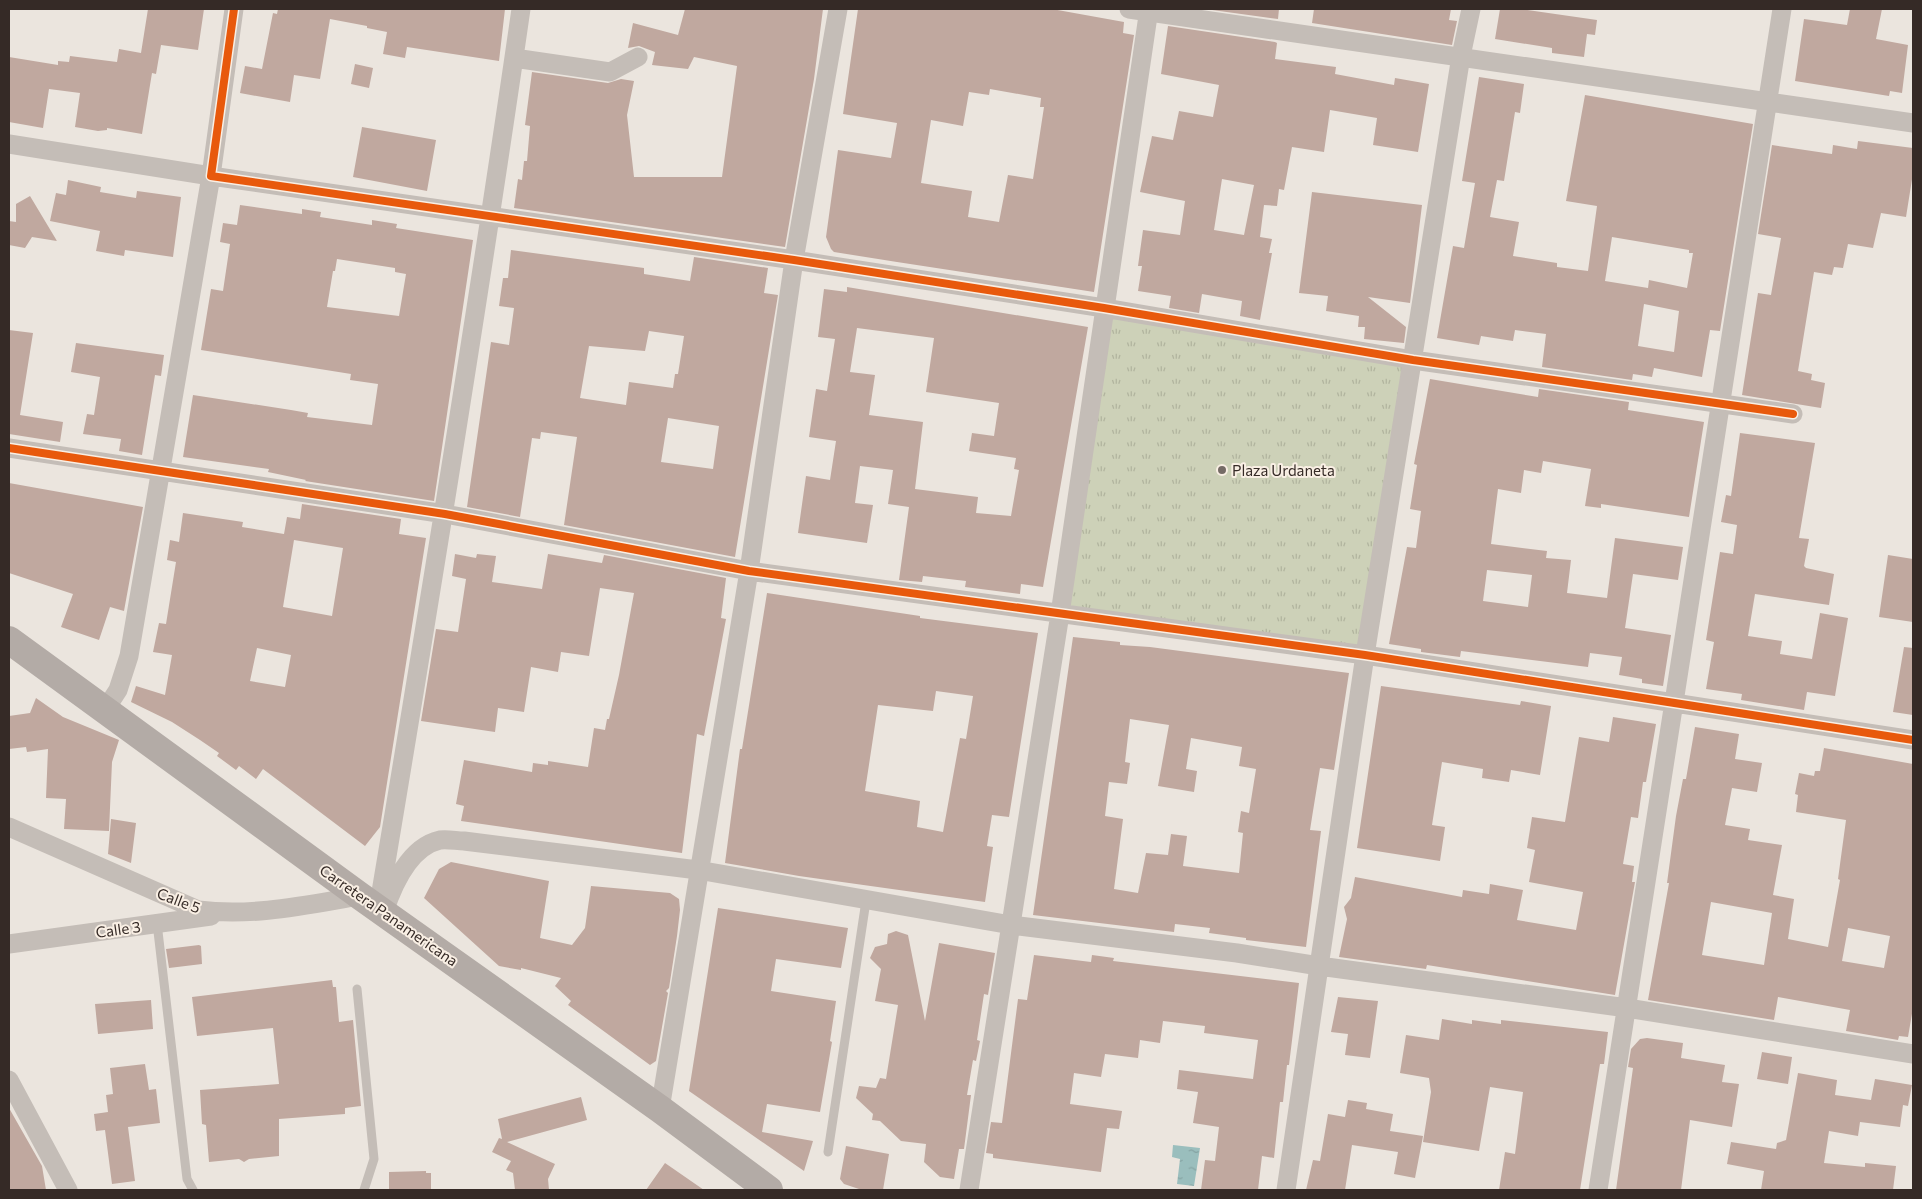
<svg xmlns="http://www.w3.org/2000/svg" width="1922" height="1199" font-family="Commissioner,sans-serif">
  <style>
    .grass { fill: url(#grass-tufts) }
    .water { fill: url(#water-ripples) }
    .building { fill: #c0a89f; fill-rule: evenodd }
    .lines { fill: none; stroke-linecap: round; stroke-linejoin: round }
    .lane { stroke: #c4bdb7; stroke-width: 9 }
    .street { stroke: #c4bdb7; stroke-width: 19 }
    .primary { stroke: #b3aba6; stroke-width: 28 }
    .cycleway-casing { stroke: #f9efe4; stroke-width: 11 }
    .cycleway { stroke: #e8590c; stroke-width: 8 }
    .poi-dot { fill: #756b66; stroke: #f9efe4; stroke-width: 2 }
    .labels { text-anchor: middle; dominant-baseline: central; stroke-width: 4; stroke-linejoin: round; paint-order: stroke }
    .poi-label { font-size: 15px; fill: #352a26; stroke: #f9efe4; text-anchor: start }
    .street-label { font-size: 15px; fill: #352a26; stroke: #f9efe4 }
  </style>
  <defs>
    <pattern id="grass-tufts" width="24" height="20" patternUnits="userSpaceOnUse" patternTransform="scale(1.25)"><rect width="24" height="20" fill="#cdd1b8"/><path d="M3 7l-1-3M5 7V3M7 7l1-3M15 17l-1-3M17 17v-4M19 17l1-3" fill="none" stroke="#b1b49e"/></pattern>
    <pattern id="water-ripples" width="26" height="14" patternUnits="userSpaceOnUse" patternTransform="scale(1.25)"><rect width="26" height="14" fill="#9abebd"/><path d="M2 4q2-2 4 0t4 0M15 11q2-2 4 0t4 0" fill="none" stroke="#85a3a2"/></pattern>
  </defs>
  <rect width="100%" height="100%" fill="#ebe5de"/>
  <path class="grass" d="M1104,308L1413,360L1365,655L1060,614Z"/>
  <path class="water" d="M1173,1145L1200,1148L1194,1186L1177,1184L1180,1159L1172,1157Z"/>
  <path class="building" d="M148,9H204L198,50L161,45L156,74L152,73L142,134L107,128V130L98,131L75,127L80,93L49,89L43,128L9,122V57L58,65V61L69,62L70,56L117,62L119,49L141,53Z
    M278,9H505L499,61L407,47L405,58L383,54L387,32L367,28V26L330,19L320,79L294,75L290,102L240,93L245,66L262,69L273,13L277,14Z
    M685,9H823L814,79L785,247L514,208L518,179L522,180L524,161H527L530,126L525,125L532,72L608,83L621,79L634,81L627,115L634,177H722L737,66L694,57L688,69L652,65L655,52L639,46L628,48L633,23L678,35Z
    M858,9H1052L1124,22L1123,33L1134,35L1094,292L897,262L834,252L831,249L826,237L838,150L891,158L897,123L843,114ZM990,89L1041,98L1040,107H1044L1033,179L1008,175L999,222L968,217L972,191L921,183L931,120L963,126L969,92L989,95Z
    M1205,9H1279L1278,19Z
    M1314,9H1451L1449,20L1457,21L1452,45L1312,23Z
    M1500,9H1520L1597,20L1595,35L1587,34L1584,57L1552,53V48L1495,39Z
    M1850,9H1882L1876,39L1908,45L1902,93L1890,91L1889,96L1795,81L1804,19L1847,25Z
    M1168,26L1275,42L1277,43L1275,59L1336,67L1335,74L1394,85L1395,78L1429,84L1418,152L1373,145L1377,118L1330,110L1324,152L1292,147L1284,190L1279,189L1277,206L1264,205L1260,237L1272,239L1269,253H1272L1260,320L1240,316L1242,301L1202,294L1199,313L1169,308L1171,296L1138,291L1142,266H1138L1143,230L1180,235L1185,201L1140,192L1152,136L1173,140L1179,111L1213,117L1219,85L1161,74ZM1222,179L1254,185L1244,235L1214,230Z
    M355,64L373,68L369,88L351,84Z
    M1479,77L1524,84L1520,113L1515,112L1504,181L1497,180L1490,217L1519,222L1513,256L1557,263V267L1588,271L1597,206L1566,201L1585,95L1753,124L1720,331L1710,330L1702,377L1654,368L1652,377L1633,374L1632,380L1542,367L1546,334L1515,330L1513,341L1481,336L1479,345L1437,338L1453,246L1464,248L1475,183L1462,181ZM1612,237L1689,250V253H1693L1687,288L1649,280L1648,288L1605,281ZM1644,304L1679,311L1674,352L1638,346Z
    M362,127L436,140L427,191L353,177Z
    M1858,141L1913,148V173L1906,217L1881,213L1873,248L1848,244L1843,268L1834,267L1832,275L1814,272L1798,371L1812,374L1811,380L1825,383L1821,408L1742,395L1758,293L1771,295L1781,238L1758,234L1772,145L1832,154L1833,145L1857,149Z
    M68,180L101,187L100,192L136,198L137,191L181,197L173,257L125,250L124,256L96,251L100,231L50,221L56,193L66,195Z
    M1312,192L1422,205L1410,303L1368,297L1406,327L1404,343L1364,339L1365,327H1358L1359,316L1326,311L1328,296L1299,293Z
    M30,196L57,241L32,237L25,248L9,245V221L16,222V204Z
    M240,205L302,214V209L321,212L320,217L372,225V220L397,224L396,228L473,240L434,501L305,481L306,480L268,472L269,469L183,457L193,395L291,410L308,413L307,417L372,425L378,384L350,380L351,374L201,350L211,289L223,291L230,244L220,242L223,223L237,225ZM337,259L395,268V272L406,274L399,316L327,307L333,271H335Z
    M511,250L644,268V274L690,281L694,257L768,268L764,293L778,295L735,557L564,525L577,437L541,432L540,439L532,438L520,517L467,507L491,342L509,345L514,308L499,306L503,278H508ZM649,331L684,336L678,374H675L673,388L629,382L626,405L580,398L589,346L645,351ZM668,418L719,426L713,469L661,462Z
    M847,287L1088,327L1043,587L1021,584L1020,594L965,587L966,581L923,576L922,582L899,580L909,507L888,504L893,470L860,466L855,503L873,505L867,543L798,533L806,476L830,480L836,441L809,437L816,389L827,391L835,339L818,337L824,289L847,292ZM857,328L934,338L926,392L999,403L994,436L972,433L969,451L1016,458L1014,469L1019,470L1011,516L976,513L978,497L915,489L923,422L869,415L875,375L850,372Z
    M9,330L33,333L20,415L63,422L60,442L9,434Z
    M76,343L164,355L161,376L155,375L142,455L119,451L121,439L83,434L87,414L94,415L100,377L71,372Z
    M1430,379L1538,397L1539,389L1629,402L1628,410L1704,422L1689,517L1601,504V508L1585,506L1591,469L1543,461L1541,473L1524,470L1521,493L1498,489L1491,544L1547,551L1546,558L1571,560L1567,593L1607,598L1615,538L1683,547L1678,580L1633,574L1625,628L1671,635L1663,686L1642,683V679L1619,675L1622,657L1590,653L1588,667L1461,651L1460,657L1421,652V649L1389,644L1407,547L1416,548L1421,511L1410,509L1417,465L1414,464ZM1487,570L1532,575L1528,607L1483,601Z
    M1740,433L1815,443L1799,538L1809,539L1804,566L1806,568L1834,574L1829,605L1755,594L1748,636L1782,641L1780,654L1812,659L1820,613L1848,618L1835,696L1807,692L1804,710L1741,700L1742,694L1706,689L1714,642L1706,640L1720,552L1733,554L1737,525L1721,522L1726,495L1731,496Z
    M9,483L143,507L124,611L110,607L99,640L61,627L73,594L9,573Z
    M302,504L401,519L399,534L426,538L380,827L365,846L263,769L256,779L239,766L236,770L217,756L219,753L200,740L172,722L131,702L136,686L165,695L172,655L153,652L159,623L166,624L176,562L167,560L170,540L179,542L183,513L243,522L242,527L284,534L287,517L300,519ZM294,540L343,548L332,616L283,607ZM257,648L291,655L285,687L250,681Z
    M455,554L476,558L477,554L496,556L492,582L542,589L548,554L602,563L604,555L726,578L721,618L726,619L704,736L697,734L682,853L461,821L464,806L456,804L464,760L532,772L533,763L548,765V761L588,767L594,728L605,730L607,719H609L619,675L634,593L600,588L589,656L561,652L558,672L531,667L524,712L498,708L495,732L421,721L436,629L458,632L466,579L452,576Z
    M1888,555L1913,559V622L1879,617Z
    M767,593L920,616V618L1038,633L1009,817L992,815L987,846L993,847L985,902L799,876L725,863L740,749H742ZM936,691L973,696L966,739L960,738L943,832L917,827L920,801L865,791L878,705L933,711Z
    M1073,637L1120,642V645L1150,647L1349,673L1334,770L1320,768L1313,811L1310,830L1321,831L1306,947L1246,940V938L1209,933L1210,928L1175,924L1174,932L1033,915ZM1130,719L1169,725L1158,786L1194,792L1197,771L1186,769L1191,738L1242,747L1239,766L1256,769L1249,813L1241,811L1238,832L1243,833L1239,873L1183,866L1187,836L1171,834L1168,855L1146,853L1138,893L1114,889L1123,819L1105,816L1109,782L1127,784L1130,763L1125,762Z
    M1904,647L1913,648V715L1893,712Z
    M1381,686L1520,705L1521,701L1551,706L1540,775L1511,770L1509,782L1482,778L1483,769L1442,762L1432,825L1445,827L1440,861L1357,848Z
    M36,698L63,717L119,740L112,762L109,831L64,829L66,799L46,798L48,749L27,752L26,747L9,749V716L30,713Z
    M1613,717L1656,724L1646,782H1643L1638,818L1631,817L1623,864L1634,866L1632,882H1635L1615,995L1427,965L1426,969L1339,957L1347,919L1344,907L1351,898L1355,877L1462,897L1463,890L1489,894L1490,884L1523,890L1517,920L1576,930L1583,892L1529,882L1535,850L1527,848L1532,817L1565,822L1579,737L1609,742Z
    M1695,727L1739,734L1735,759L1762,763L1757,792L1732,788L1725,825L1750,829L1748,840L1782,845L1773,895L1794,899L1788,939L1828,947L1840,880L1838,879L1846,820L1796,812L1798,795L1795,794L1799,773L1814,776L1815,771H1820L1824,748L1913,764V1008L1908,1037L1899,1036L1898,1040L1846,1031L1850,1010L1778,997L1774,1020L1648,1000L1669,883H1667L1676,816L1683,779H1686ZM1711,902L1772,913L1764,965L1702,955ZM1848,928L1890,936L1884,968L1842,961Z
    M111,819L136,823L131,863L108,854Z
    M451,862L549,881L540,938L572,945L585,928L591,886L670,893L679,899L680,910L677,936L669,988L666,991L668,993L656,1061L650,1065L568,1005L571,1001L555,986L561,978L521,968V970L499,966L424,898L439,869Z
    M718,908L848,928L841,968L776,959L771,991L836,1001L830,1041L832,1042L820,1112L767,1104L762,1132L813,1141L804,1171L689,1091Z
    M896,931L908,935L925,1021L939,943L995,953L988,995L984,994L977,1040L980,1041L976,1061L973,1060L967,1095H971L964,1149H959L954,1179L940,1177L924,1162L926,1144L901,1141L880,1121L872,1120L873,1114L856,1098L859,1086L876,1088L880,1078L886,1079L898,1005L875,1001L881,969L870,958L875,947L887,944L888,934Z
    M199,945L201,946L202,964L169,968L166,949Z
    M1034,955L1091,962L1092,955L1114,958L1113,961L1299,983L1289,1065H1287L1283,1102H1280L1274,1158L1262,1156L1258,1190H1201L1205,1160L1215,1161L1219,1127L1193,1123L1198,1092L1177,1089L1179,1070L1253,1079L1258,1040L1204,1033L1205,1026L1163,1021L1160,1043L1140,1040L1138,1058L1105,1054L1101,1077L1074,1073L1070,1104L1122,1111L1119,1129L1107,1128L1101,1172L993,1158V1154L986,1153L991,1122L1002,1123L1018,999L1027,1000Z
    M332,980L333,987H336L339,1022L353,1020L361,1106L345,1108V1114L279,1119V1156L249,1159L244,1162L239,1159L209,1162L206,1125L202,1124L200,1090L279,1084L273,1028L197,1036L192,997Z
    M1338,997L1378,1001L1370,1058L1345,1055L1348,1034L1331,1032Z
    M151,1000L153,1029L98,1034L95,1004Z
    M1442,1019L1472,1024V1020L1501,1024V1020L1608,1032L1604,1064H1600L1580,1190H1499L1505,1152L1515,1154L1523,1092L1490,1087L1479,1151L1423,1142L1431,1092L1429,1078L1400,1073L1406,1035L1439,1040Z
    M1647,1038L1683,1043L1681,1058L1725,1065L1722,1082L1739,1084L1732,1127L1690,1120L1681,1190H1616L1633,1068L1628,1067L1631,1049L1640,1039Z
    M1762,1052L1792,1057L1788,1084L1757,1079Z
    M145,1064L149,1090L156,1089L160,1123L128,1127L135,1181L112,1184L105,1130L96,1131L94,1114L108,1112L106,1095L113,1094L110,1068Z
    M1798,1073L1837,1080L1835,1095L1871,1100L1875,1079L1912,1085L1908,1106L1903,1105L1900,1127L1860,1122L1858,1136L1829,1131L1824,1163L1865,1167V1163L1896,1166L1893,1190H1761L1764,1171L1727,1164L1731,1142L1776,1149L1777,1143L1786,1140Z
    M581,1097L587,1120L507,1142L555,1164L548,1179L549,1190H515L513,1173L506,1170L511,1161L492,1152L499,1138L502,1139L498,1119Z
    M1348,1100L1367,1103L1366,1109L1393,1114L1390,1131L1423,1136L1415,1178L1394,1174L1398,1152L1352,1145L1345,1190H1306L1313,1160L1320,1161L1328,1114L1345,1117Z
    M9,1108L42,1166L46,1190H9Z
    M846,1146L889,1154L883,1190H862L844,1184L840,1179Z
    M665,1163L704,1190H646Z
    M426,1171V1173H431V1190H389V1172Z"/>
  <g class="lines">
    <path class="lane" d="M157,923L187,1179L193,1190
      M357,989L374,1159L364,1190
      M828,1152L866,901"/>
    <path class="street" d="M234,9L211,176L794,260L1104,308L1413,360L1793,414
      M1129,9L1913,123
      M514,58L610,72L638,57
      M9,144L211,176L129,656L118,690L105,710
      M9,448L445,514L749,571L1365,655L1913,740
      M9,827L198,910C253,917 306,905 360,896
      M379,904C429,606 478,308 521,9
      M384,912C393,885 409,847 440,840C448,839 457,841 464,841L698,870L1011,925L1237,953L1319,966L1627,1008L1913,1054
      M9,944L211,916
      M9,1080L68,1190
      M660,1109L749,571L794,260L838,9
      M969,1190L1060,614L1149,9
      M1286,1190L1365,655L1461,56L1471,9
      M1598,1190L1782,9"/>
    <path class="primary" d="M9,640L360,896L660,1109L769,1190"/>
    <defs>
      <path id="cycleway" d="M234,9L211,176L794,260L1104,308L1413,360L1793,414
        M9,448L445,514L749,571L1365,655L1913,740"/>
    </defs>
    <use href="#cycleway" class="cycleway-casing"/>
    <use href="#cycleway" class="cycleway"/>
  </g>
  <circle class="poi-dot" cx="1222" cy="470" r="5"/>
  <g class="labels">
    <g class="poi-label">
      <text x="1232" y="470">Plaza Urdaneta</text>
    </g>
    <g class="street-label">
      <text transform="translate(179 900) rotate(21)">Calle 5</text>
      <text transform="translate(389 915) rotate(35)">Carretera Panamericana</text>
      <text transform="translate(118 929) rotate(-8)">Calle 3</text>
    </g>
  </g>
  <rect width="1922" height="1199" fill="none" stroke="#352a26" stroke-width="20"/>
</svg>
